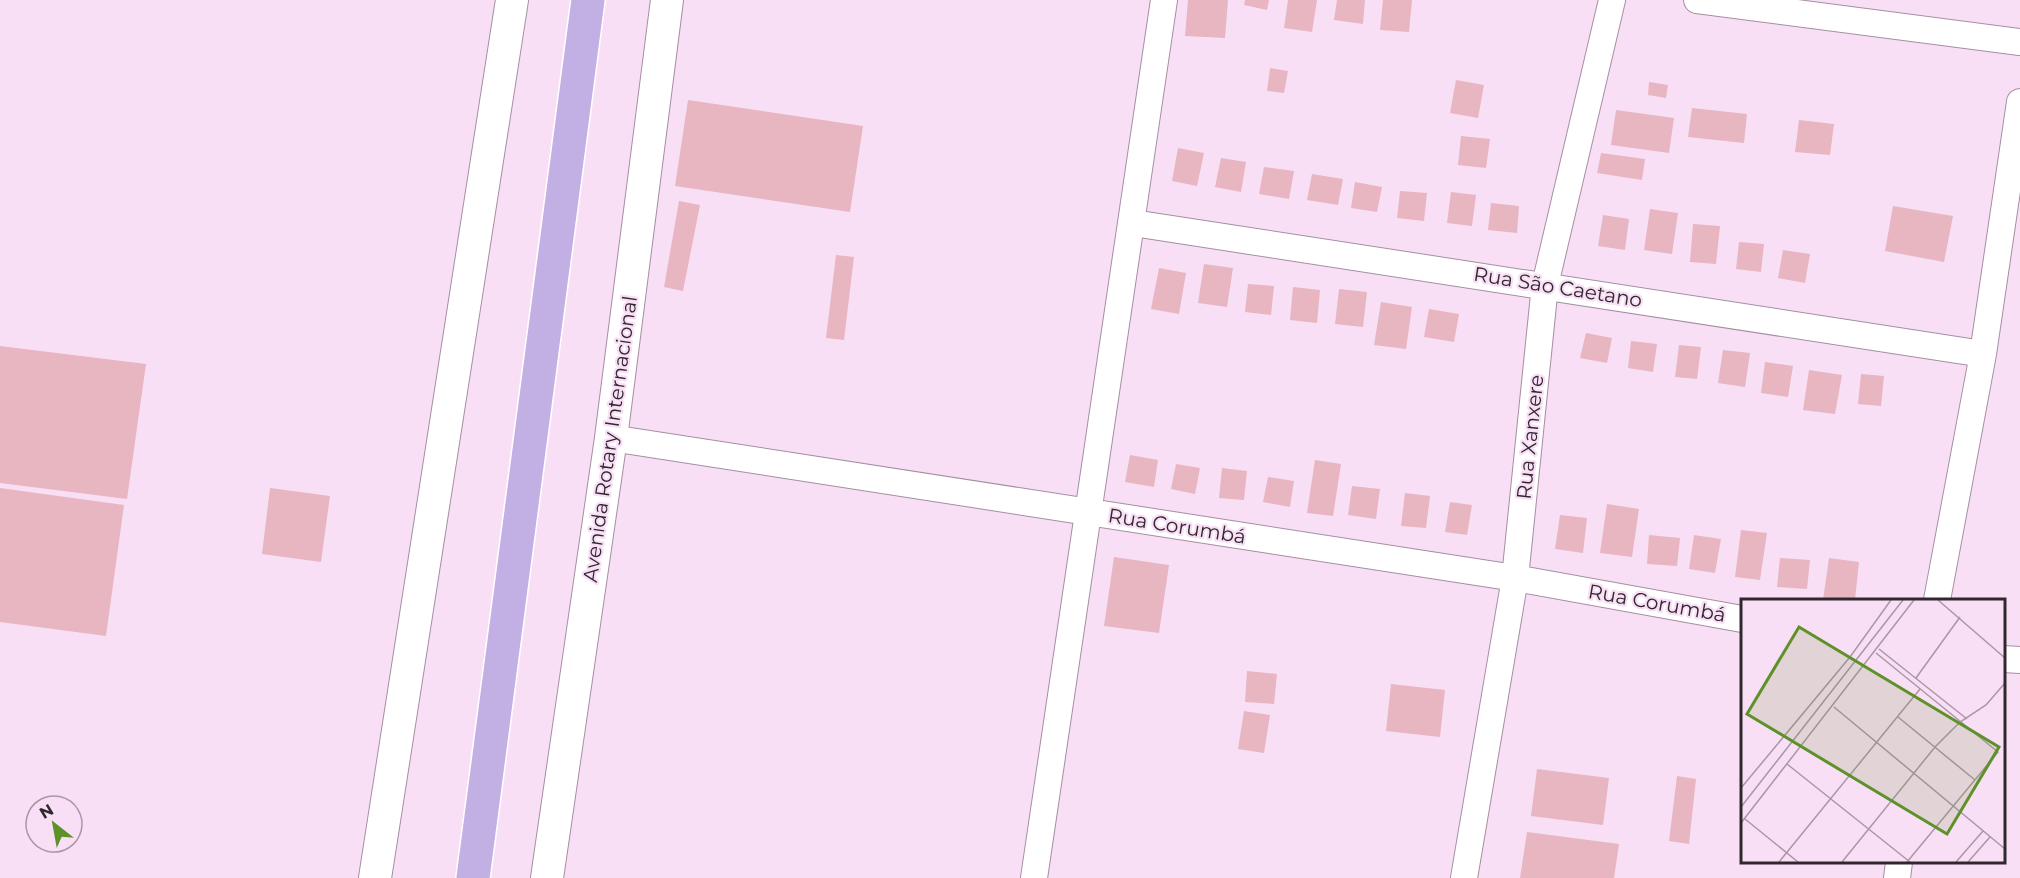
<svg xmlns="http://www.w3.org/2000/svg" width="2020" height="878" font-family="Montserrat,sans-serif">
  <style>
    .building { fill: #e7b6c0 }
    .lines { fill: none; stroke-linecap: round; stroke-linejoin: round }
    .minor-casing { stroke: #a68ea2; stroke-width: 28 }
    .tertiary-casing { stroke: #a68ea2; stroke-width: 34 }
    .trunk-casing { stroke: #fff; stroke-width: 36 }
    .minor { stroke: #fff; stroke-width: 26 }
    .tertiary { stroke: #fff; stroke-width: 32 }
    .trunk { stroke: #c2b0e4; stroke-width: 33 }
    .labels { text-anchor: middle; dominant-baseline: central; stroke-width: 4.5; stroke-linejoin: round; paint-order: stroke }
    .street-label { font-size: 20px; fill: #31282f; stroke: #f9dff5 }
    .inset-road { fill: none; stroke: #a996a6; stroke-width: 1.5 }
    .view { fill: #5e9129; fill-opacity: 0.15; stroke: #5e9129; stroke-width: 3 }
    .inset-edge { fill: none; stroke: #31282f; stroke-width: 3 }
  </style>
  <rect width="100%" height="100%" fill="#f9dff5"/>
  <path class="building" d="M1188,0H1228L1225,38L1185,36Z
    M1245,0H1269L1267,10L1244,5Z
    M1288,0H1317L1312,32L1284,28Z
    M1337,0H1365L1363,24L1334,20Z
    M1383,0H1412L1409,32L1380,30Z
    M1270,68L1288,71L1284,93L1267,91Z
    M1456,80L1484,85L1478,118L1450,113Z
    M1649,82L1668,85L1666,98L1648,95Z
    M688,100L863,126L850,212L675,186Z
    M1692,108L1747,114L1744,143L1688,137Z
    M1616,110L1674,118L1669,153L1611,145Z
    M1799,120L1834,124L1830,155L1795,152Z
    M1461,136L1490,139L1486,168L1458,165Z
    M1178,148L1204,153L1197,186L1172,181Z
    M1601,153L1645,159L1642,180L1597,173Z
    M1221,158L1246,162L1241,192L1215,187Z
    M1264,167L1294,171L1289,199L1259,194Z
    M1312,174L1343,179L1338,205L1307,200Z
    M1355,182L1382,187L1377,212L1351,208Z
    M1400,191L1427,193L1424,221L1397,218Z
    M1451,192L1476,195L1472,226L1447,223Z
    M679,201L700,205L683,291L664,287Z
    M1491,203L1519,206L1517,233L1488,230Z
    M1893,206L1953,216L1944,262L1885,251Z
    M1650,209L1678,213L1672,254L1644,250Z
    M1603,215L1629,219L1625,250L1598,246Z
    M1693,224L1720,226L1716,264L1690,262Z
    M1739,242L1764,244L1761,272L1736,269Z
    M1783,250L1810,254L1805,283L1778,278Z
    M836,255L854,257L844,340L826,338Z
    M1204,264L1233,268L1227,307L1198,303Z
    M1159,268L1186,273L1179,314L1151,309Z
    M1248,284L1274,286L1271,315L1245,312Z
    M1293,287L1320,290L1317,323L1290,320Z
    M1339,289L1367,292L1363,327L1335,324Z
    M1381,302L1412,307L1406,349L1374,345Z
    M1429,309L1459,314L1454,342L1424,337Z
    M1586,333L1612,338L1607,363L1580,358Z
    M1631,341L1657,344L1653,372L1628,368Z
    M1679,345L1701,347L1697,379L1675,377Z
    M0,346L146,364L127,499L0,483Z
    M1723,350L1750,353L1745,387L1718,383Z
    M1765,362L1793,366L1788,397L1761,393Z
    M1809,370L1842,375L1835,414L1803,410Z
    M1861,374L1884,376L1881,406L1858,404Z
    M1130,455L1158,460L1154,487L1125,482Z
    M1315,460L1341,464L1333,516L1307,513Z
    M1176,464L1200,468L1195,494L1171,489Z
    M1222,468L1247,471L1244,500L1219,498Z
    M1268,477L1294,481L1290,507L1263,502Z
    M1352,486L1380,489L1376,519L1348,515Z
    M0,488L124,505L106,636L0,622Z
    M270,488L330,496L321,562L262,554Z
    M1405,493L1430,496L1426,528L1401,526Z
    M1450,502L1472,505L1467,535L1445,532Z
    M1607,504L1639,509L1632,557L1600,553Z
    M1560,515L1587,518L1583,553L1555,549Z
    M1741,530L1767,533L1760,580L1735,577Z
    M1649,535L1680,538L1677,566L1647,564Z
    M1694,535L1721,539L1715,573L1689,569Z
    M1114,557L1169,565L1159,633L1104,626Z
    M1780,558L1810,560L1807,589L1777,587Z
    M1829,558L1859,562L1855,600H1823Z
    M1247,671L1277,674L1274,704L1245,702Z
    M1391,684L1445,690L1440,737L1386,731Z
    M1244,711L1270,715L1264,753L1238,749Z
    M1537,769L1609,778L1603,825L1531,816Z
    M1677,776L1696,779L1689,844L1669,841Z
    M1527,832L1619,844L1614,878H1520Z"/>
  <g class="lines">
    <defs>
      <path id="minor" d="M1697,0L2020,42
        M1133,223L1983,354
        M611,438L1515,578L1742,619
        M1937,600L1983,354L2020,102
        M2004,659L2020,660
        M1034,878L1164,0
        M1464,878L1515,578L1545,285L1612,0
        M1897,878L1899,862"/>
      <path id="tertiary" d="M375,878L512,0
        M547,878L611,438L667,0"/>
      <path id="trunk" d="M473,878L588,0"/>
    </defs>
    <use href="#minor" class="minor-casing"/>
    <use href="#tertiary" class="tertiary-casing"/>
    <use href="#trunk" class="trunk-casing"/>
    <use href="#minor" class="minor"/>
    <use href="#tertiary" class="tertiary"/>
    <use href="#trunk" class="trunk"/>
  </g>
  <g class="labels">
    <g class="street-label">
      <text transform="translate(1558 287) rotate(9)">Rua São Caetano</text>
      <text transform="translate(1530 437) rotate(-84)">Rua Xanxere</text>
      <text transform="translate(610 439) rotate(-82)">Avenida Rotary Internacional</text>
      <text transform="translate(1177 526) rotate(9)">Rua Corumbá</text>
      <text transform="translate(1657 603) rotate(10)">Rua Corumbá</text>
    </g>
  </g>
  <g transform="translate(1741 599)">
    <rect width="264" height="264" fill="#f9dff5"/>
    <path class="inset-road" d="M197,1L264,59M138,50L226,120M135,54L257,153L166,263M175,79L219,18M93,108L264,250M157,118L234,181M46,165L169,263M0,189L109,58L150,1M0,208L162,1M4,220L57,263M0,224L173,1M38,263L179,90M101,263L194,148L219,123L245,106L264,84M215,263L242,232M227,263L249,238"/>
    <path class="view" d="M58,28L258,148L206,235L6,115Z"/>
    <rect width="264" height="264" class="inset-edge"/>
  </g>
  <g transform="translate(54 824) rotate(329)"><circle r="28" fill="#f9dff5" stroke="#a996a6" stroke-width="1.5"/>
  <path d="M0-4.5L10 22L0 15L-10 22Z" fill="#5e9129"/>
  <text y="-9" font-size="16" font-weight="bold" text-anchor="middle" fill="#31282f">N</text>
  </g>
</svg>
